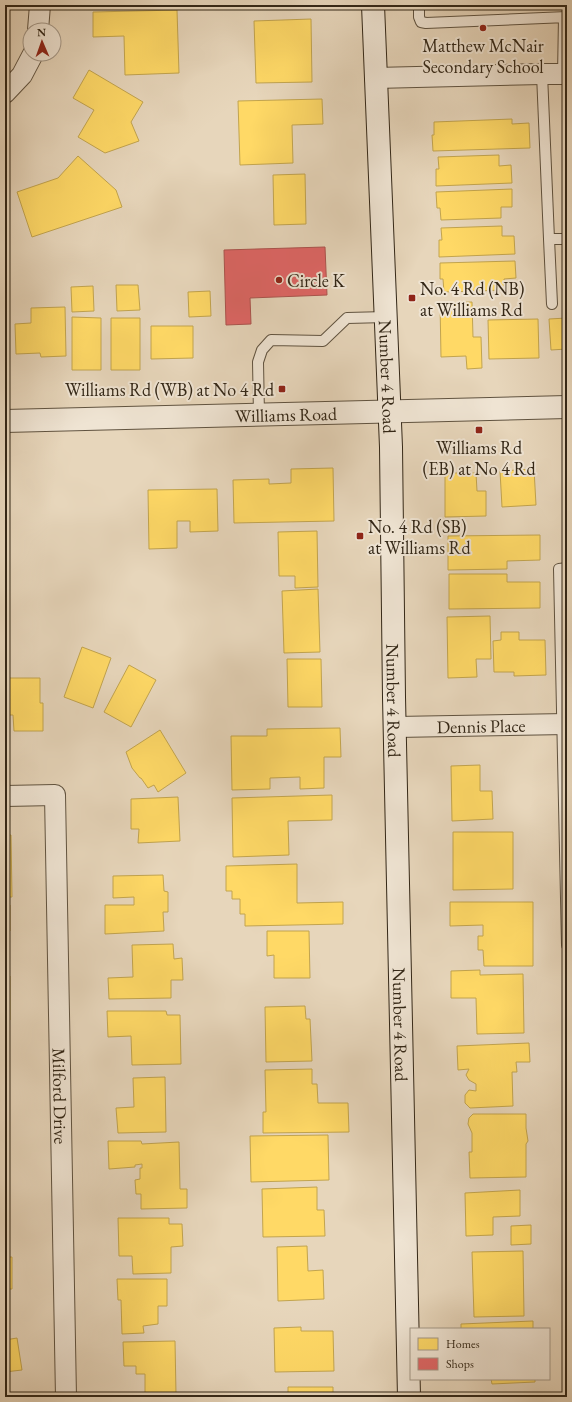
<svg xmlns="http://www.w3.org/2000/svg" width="572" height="1402" font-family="'EB Garamond',serif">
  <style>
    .homes { fill: #ffd966; stroke: #c2a44e }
    .shops { fill: #e06666; stroke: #ac534e }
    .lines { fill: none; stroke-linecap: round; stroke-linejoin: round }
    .service-casing { stroke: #605340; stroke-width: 12 }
    .minor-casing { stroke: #605340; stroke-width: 22 }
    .tertiary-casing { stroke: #605340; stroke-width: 24 }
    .secondary-casing { stroke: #332717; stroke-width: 24 }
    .service { stroke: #efe4d3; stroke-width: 10 }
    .minor { stroke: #efe4d3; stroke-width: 20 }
    .tertiary { stroke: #efe4d3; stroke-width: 22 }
    .secondary { stroke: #efe4d3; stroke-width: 22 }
    .poi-dot { fill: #8f2418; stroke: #efe4d3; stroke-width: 1.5 }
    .labels { text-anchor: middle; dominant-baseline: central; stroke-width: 4; stroke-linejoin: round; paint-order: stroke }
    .poi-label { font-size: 18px; fill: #332717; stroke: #efe4d3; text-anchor: start }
    .street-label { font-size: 18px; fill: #332717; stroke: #efe4d3 }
  </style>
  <rect width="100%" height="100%" fill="#e7d6bb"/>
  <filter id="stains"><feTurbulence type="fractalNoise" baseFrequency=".005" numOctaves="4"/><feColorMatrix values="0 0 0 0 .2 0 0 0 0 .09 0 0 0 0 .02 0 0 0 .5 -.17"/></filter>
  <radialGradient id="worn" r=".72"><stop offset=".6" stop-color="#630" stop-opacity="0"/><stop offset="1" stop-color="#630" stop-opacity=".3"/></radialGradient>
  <path class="homes" d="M232,5H316V7L232,9Z
    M177,10L179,73L125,75L124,36L93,37V12Z
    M311,19L312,82L256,83L254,21Z
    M89,70L143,102L131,122L139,141L105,153L78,137L94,110L73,98Z
    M322,99L323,124L292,125L293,163L240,165L238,101Z
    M512,119V124L529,123L530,148L433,151L432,135H434V122Z
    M499,155V166L511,165L512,183L436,186V169H439L438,157Z
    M563,155H567V209H564Z
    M78,156L116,190L122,207L32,237L17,192L58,178Z
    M305,174L306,224L274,225L273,175Z
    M512,189V207H501V218L441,220L440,208H437L436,192Z
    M502,226V236H514L515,254L439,257V240H442L441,228Z
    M515,261L516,278L504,279V290L444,292L443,279H440V263Z
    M116,285H138L140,310L117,311Z
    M93,286L94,311L72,312L71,287Z
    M210,291L211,316L189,317L188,292Z
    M472,302L473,337H481L482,368L467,369L466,356L441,357L440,303Z
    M65,307L66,356L41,357L40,353L16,354L15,324L31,323V308Z
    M72,317L101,318V370H72Z
    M111,318H140V370H111Z
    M567,318V349L551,350L549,319Z
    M538,319L539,358L489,359L488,320Z
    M151,326H193V358L151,359Z
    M333,468L334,521L234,523L233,480L269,479V484L291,483V469Z
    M534,469L536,505L502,507L500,471Z
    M445,473H476L477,491H486V516L445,517Z
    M217,489L218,531L190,532V521H177V548L149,549L148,490Z
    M317,531L318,587L295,588V576H279L278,532Z
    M540,535V560L507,561V569L448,570V536Z
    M449,574H507V582H540V608L449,609Z
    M318,589L320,652L284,653L282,591Z
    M490,616L491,659H476L477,677L448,678L447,617Z
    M501,632H519V640H545L546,675L514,676V672H494L493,641L501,640Z
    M82,647L111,658L93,708L64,697Z
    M287,659H321L322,707H288Z
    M129,665L156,680L131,727L104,712Z
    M6,678H40V703H43V731H14L13,715H5Z
    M340,728L341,757H324V788L300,789V777L270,778V789L232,790L231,736H267V729Z
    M160,730L186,773L158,792L154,785L148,788L141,778H140L132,768L126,752Z
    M480,765V791H492L493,819L452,821L451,766Z
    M332,795V820L288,821L289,855L233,857L232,798Z
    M178,797L180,841L138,843L139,829H131V799Z
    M453,832H513V889L453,890Z
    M5,835H11L12,897H5Z
    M297,864V903L343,902V924L245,926V914H240V899H232V891H226V866Z
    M163,875L164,891L168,892V912H163L164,931L105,934V905H134V897L113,898V876Z
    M450,902H533V966H484L483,950H478V936H483V925L450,926Z
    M5,905H10V931H5Z
    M267,931H309L310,978H274V955L267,956Z
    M173,944L174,959L182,958L183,980H171V998L109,999L108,978L133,977L132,945Z
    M480,970V975L523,974L524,1033L477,1034L476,998H451V971Z
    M5,976H10V1020L5,1021Z
    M305,1006L306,1019H310L312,1061L266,1062L265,1007Z
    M107,1011H166L167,1015H180L181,1064L132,1065L131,1036L108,1037Z
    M529,1043L530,1062H516L517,1072H512L513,1106L470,1108L465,1103V1095L469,1090L476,1091V1084L469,1080L466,1075L469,1069L458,1070L457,1046Z
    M312,1069V1084H317L318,1103H348L349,1132L263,1133V1112H266L265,1070Z
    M165,1077L166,1132L118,1133L116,1108L134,1107L133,1078Z
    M473,1114H526V1128L528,1141L526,1144V1177L470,1178L469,1152H472V1133L468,1124L469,1118Z
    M328,1135L329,1180L251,1182L250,1136Z
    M108,1141H141L142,1144L179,1142L180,1189H187V1208L141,1209V1194H136L135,1180L140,1179V1168H142V1164L135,1165V1167L109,1169Z
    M317,1187V1210H324L325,1236L263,1237L262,1189Z
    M520,1190V1216L493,1217V1235L466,1236L465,1193Z
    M5,1193H8L9,1247L5,1248Z
    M118,1218H169V1224H182L183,1246L171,1247V1273L133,1274L132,1256H119Z
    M531,1225V1244L511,1245V1226Z
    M307,1246L308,1271L323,1270L324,1299L278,1301L277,1247Z
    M523,1251L524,1316L474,1317L472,1252Z
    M5,1257H12V1289H5Z
    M117,1279H167V1306H158V1324L143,1326L144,1333L122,1334L121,1300H118Z
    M533,1321V1329H461V1324Z
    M301,1327V1331H333L334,1371L275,1372L274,1328Z
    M17,1338L22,1370L5,1372V1340Z
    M175,1341L176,1394H145V1374H136V1366H124L123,1342Z
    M491,1379H535V1382L492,1384Z
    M288,1387H333V1397H288Z
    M503,1393L504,1397H461V1394Z"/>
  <path class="shops" d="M325,247L327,295L250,298L251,324L226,325L224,250Z"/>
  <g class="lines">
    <defs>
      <path id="service" d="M419,5V17L421,22L426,23L567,17
        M542,74L549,239H567
        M563,75L564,17
        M549,239L552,304
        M259,415L258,362L262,350L271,340L323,341L347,318L386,317
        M567,568L559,569L567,945"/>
      <g id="minor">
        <path d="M38,30L40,5"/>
        <path d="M375,78L542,74H567"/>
        <path d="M5,93L22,75L33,54"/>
        <path id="s1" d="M396,727L567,724"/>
        <path id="s2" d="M5,796L55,795L66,1397"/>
      </g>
      <g id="tertiary">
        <path id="s3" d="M5,421L567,407"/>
      </g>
      <g id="secondary">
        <path id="s4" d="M373,5L391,447L394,697L409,1397"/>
      </g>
    </defs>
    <use href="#service" class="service-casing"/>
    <use href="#minor" class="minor-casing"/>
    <use href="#tertiary" class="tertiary-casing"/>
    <use href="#secondary" class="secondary-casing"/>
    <use href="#service" class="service"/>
    <use href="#minor" class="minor"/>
    <use href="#tertiary" class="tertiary"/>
    <use href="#secondary" class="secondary"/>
  </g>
  <g class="poi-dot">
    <circle cx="483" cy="28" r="4"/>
    <circle cx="279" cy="280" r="4"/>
    <rect x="408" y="294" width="8" height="8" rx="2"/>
    <rect x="278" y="385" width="8" height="8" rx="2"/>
    <rect x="475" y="426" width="8" height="8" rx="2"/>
    <rect x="356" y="532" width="8" height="8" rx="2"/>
  </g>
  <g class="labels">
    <g class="poi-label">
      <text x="483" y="45" text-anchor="middle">Matthew McNair<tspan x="483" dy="21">Secondary School</tspan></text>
      <text x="287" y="280">Circle K</text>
      <text x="420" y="288">No. 4 Rd (NB)<tspan x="420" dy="21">at Williams Rd</tspan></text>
      <text x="274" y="389" text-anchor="end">Williams Rd (WB) at No 4 Rd</text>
      <text x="479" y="447" text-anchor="middle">Williams Rd<tspan x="479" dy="21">(EB) at No 4 Rd</tspan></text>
      <text x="368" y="526">No. 4 Rd (SB)<tspan x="368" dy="21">at Williams Rd</tspan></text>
    </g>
    <g class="street-label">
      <text stroke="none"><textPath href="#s4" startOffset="372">Number 4 Road</textPath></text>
      <text stroke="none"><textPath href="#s3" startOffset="281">Williams Road</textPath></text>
      <text stroke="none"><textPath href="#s4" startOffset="696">Number 4 Road</textPath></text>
      <text stroke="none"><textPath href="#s1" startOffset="85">Dennis Place</textPath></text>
      <text stroke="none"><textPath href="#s4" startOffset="1020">Number 4 Road</textPath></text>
      <text stroke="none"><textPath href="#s2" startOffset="351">Milford Drive</textPath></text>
    </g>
  </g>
  <rect width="572" height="1402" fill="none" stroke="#e7d6bb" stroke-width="20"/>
  <rect x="6" y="6" width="560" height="1390" fill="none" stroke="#332717" stroke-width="2"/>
  <rect x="10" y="10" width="552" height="1382" fill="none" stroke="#332717"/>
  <rect x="410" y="1328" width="140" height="52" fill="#efe4d3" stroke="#a49888"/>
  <rect x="418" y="1338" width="20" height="12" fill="#ffd966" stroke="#a49888"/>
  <text x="446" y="1348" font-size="12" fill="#332717">Homes</text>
  <rect x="418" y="1358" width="20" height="12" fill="#e06666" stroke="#a49888"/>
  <text x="446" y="1368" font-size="12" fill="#332717">Shops</text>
  <g transform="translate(42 42) rotate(358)"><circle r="19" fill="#efe4d3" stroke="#a49888"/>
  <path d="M0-3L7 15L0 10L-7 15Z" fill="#8f2418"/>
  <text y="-6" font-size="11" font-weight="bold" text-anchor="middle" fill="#332717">N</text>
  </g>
  <rect width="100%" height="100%" filter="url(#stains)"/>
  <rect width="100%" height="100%" fill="url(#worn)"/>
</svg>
